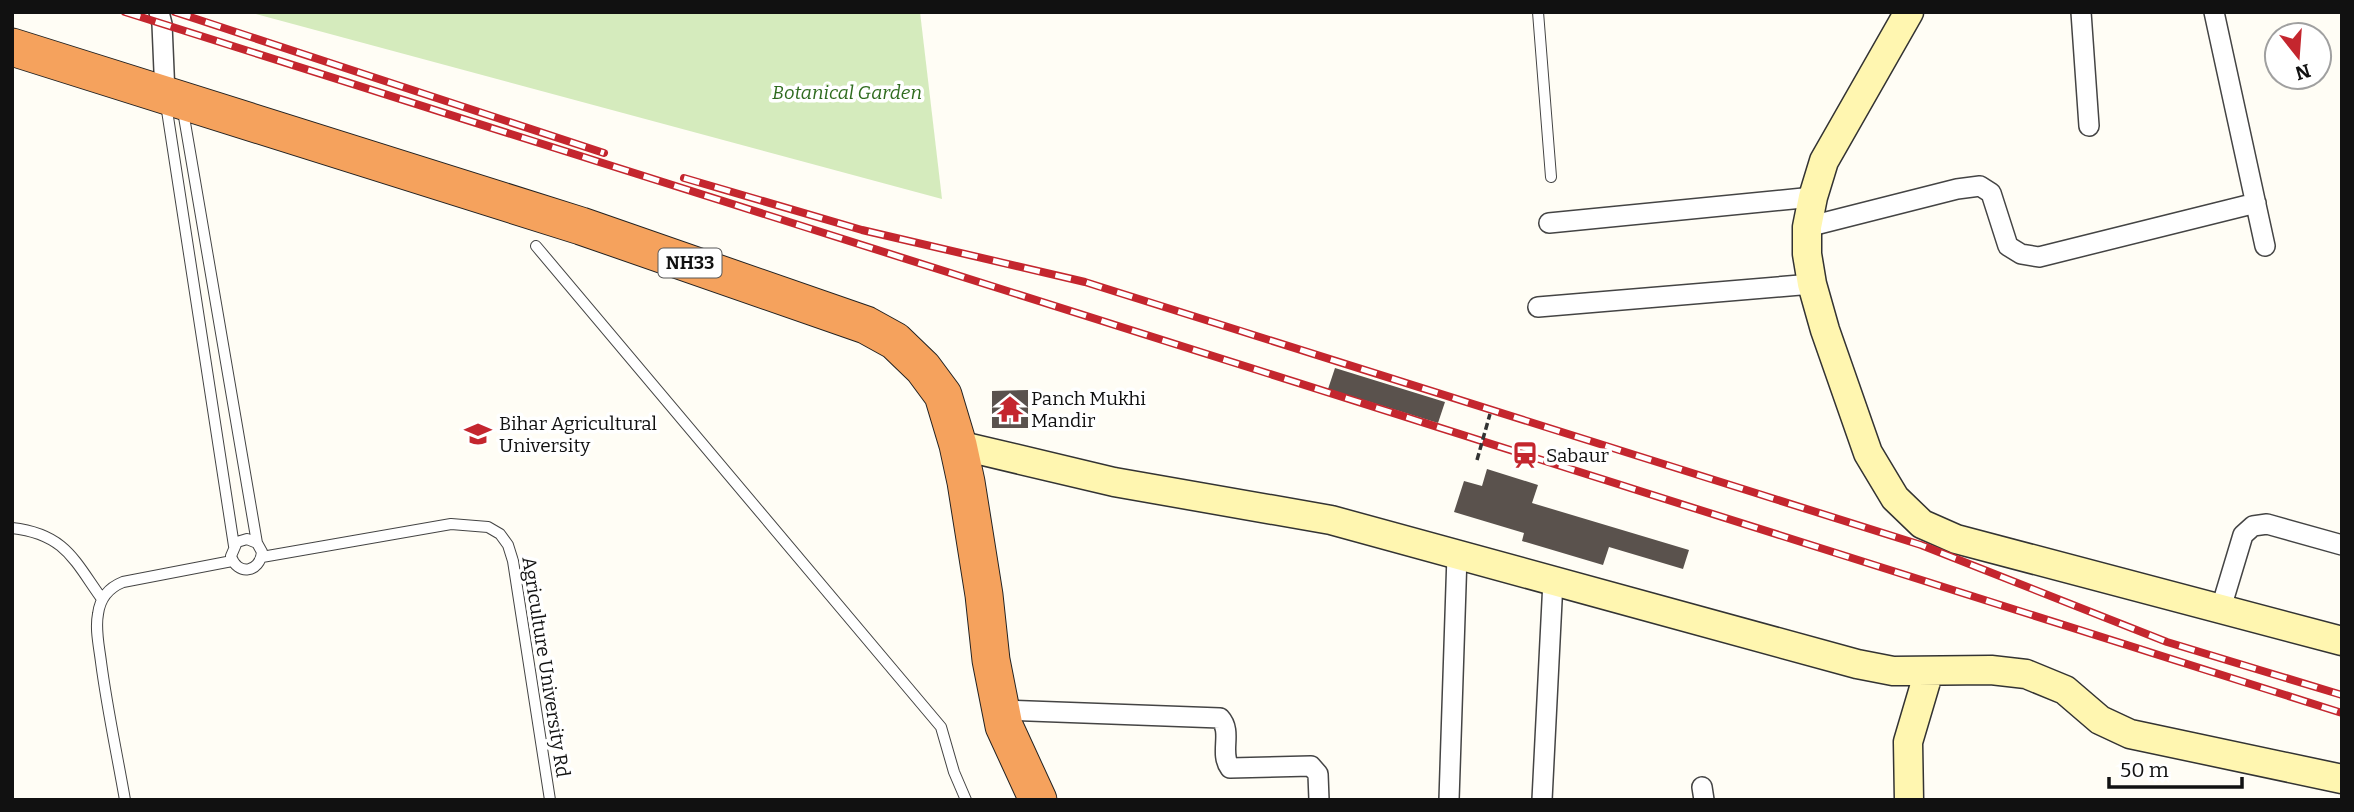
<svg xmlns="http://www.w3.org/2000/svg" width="2354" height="812" font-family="Bitter,serif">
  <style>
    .green { fill: #d5ebbd }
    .building { fill: #5a524d }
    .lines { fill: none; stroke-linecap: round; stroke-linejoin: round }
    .lane-casing { stroke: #444; stroke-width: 12 }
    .street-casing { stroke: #444; stroke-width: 22 }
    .secondary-casing { stroke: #333; stroke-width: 31 }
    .highway-casing { stroke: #222; stroke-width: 39 }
    .lane { stroke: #fff; stroke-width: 10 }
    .street { stroke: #fff; stroke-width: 19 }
    .secondary { stroke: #fff6b0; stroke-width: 28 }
    .highway { stroke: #f5a25d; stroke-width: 37 }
    .rail-casing { stroke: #c4262e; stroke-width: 8 }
    .rail { stroke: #fff; stroke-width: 5; stroke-dasharray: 16; stroke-linecap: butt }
    .path-bridge { stroke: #333; stroke-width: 3.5; stroke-dasharray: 7 3.5; stroke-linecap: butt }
    .labels { text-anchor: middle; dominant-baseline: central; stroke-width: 7; stroke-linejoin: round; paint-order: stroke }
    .shield { fill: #fff; stroke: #585858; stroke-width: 2 }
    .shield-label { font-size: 18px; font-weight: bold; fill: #111 }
    .park-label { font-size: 19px; font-style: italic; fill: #2f6b1f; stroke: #fff }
    .poi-label { font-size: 19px; fill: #111; stroke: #fff; text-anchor: start }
    .street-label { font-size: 19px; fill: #111; stroke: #fff }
  </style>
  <rect width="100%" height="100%" fill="#fffdf5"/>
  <path class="green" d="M248,12H920L942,199Z"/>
  <path class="building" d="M1335,368L1445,402L1438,423L1328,389Z
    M1028,390V428H992V391Z
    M1487,469L1538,485L1532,503L1689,550L1683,569L1609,547L1603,565L1522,541L1524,533L1454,512L1464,481L1482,486Z"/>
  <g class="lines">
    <defs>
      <path id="lane" d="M1538,12L1551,177
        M166,104L234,546
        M183,111L257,543L262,552C260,573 237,576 231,556L237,542L247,539L257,543
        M536,246L941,727L954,772L966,800
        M12,528C65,534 74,560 102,599
        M262,557L451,524L488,527L500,534L508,545L513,561L550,800
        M125,800C117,754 107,708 101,662C99,646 95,629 98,614C100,598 108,588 123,582L232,561"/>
      <path id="street" d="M159,12L162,24L165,95
        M2081,12L2089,126
        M2214,12L2265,246
        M1549,223L1813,197
        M1807,227L1957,189L1980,186L1991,193L2008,246L2021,254L2039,257L2256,203
        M1538,307L1812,284
        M2221,608L2243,535L2253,526L2267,524L2342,545
        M1001,710L1220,718C1233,732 1219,753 1230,768L1311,766L1318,774L1319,800
        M1702,787L1704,800
        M1449,800L1457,555
        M1542,800L1553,581"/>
      <path id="secondary" d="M1909,12L1824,161L1813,197L1807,227V254L1812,284L1825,330L1868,453L1895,498L1922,524L1956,539L2342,641
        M958,445L1114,482L1331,520L1857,664L1893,671L1991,670L2026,674L2065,690L2100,720L2130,734L2342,779
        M1909,800L1908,742L1929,671"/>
      <path id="highway" d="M12,47L581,226L866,325L895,341L923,368L943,395L958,445L966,482L984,595L991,660L1004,726L1038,800"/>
    </defs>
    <use href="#lane" class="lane-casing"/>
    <use href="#street" class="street-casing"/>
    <use href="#secondary" class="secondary-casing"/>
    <use href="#highway" class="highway-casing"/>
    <use href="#lane" class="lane"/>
    <use href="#street" class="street"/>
    <use href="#secondary" class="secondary"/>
    <use href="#highway" class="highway"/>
    <defs>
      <path id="rail" d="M125,12L2342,713
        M175,12L604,153
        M684,178L862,230L1085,282L1921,545L2167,642L2342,695"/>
    </defs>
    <use href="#rail" class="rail-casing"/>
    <use href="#rail" class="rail"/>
    <path class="path-bridge" d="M1477,460L1490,414"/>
  </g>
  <defs>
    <symbol id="temple-bare" viewBox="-9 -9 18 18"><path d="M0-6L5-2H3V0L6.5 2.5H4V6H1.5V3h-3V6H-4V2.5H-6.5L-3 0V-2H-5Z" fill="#c4262e" stroke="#fff" stroke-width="2.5" paint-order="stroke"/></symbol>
    <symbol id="university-bare" viewBox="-9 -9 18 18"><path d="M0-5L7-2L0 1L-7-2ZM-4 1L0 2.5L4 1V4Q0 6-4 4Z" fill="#c4262e" stroke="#fff" stroke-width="2.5" paint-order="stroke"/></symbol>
    <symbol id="station-bare" viewBox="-9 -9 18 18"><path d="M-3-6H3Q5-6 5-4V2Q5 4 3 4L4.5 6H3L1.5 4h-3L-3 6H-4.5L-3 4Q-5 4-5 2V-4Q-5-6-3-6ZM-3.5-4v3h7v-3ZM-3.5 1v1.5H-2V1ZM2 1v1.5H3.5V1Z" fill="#c4262e" stroke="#fff" stroke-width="2.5" paint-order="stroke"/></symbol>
  </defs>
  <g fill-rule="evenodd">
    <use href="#temple-bare" x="991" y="390" width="38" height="38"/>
    <use href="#university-bare" x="459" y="415" width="38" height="38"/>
    <use href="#station-bare" x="1506" y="436" width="38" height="38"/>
  </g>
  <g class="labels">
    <rect class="shield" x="658.5" y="248.5" width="63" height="29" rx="5"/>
    <g class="shield-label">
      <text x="690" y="263">NH33</text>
    </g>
    <g class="park-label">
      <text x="847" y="92">Botanical Garden</text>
    </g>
    <g class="poi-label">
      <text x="1031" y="398">Panch Mukhi<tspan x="1031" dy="22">Mandir</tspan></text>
      <text x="499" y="423">Bihar Agricultural<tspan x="499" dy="22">University</tspan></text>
      <text x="1546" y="455">Sabaur</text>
    </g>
    <g class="street-label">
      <text transform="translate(546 667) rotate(81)">Agriculture University Rd</text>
    </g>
  </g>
  <rect width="2354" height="812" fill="none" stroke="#111111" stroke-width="28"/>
  <g transform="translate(2298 56) rotate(163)"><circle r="33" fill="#ffffff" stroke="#a0a0a0" stroke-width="2"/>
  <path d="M0-5L12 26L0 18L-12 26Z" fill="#c4262e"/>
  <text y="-10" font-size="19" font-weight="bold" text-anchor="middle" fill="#111111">N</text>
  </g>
  <path d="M2109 777v10h133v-10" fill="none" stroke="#111111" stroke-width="3.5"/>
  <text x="2120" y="777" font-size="21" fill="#111111" stroke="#ffffff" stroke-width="5" paint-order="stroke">50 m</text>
</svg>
